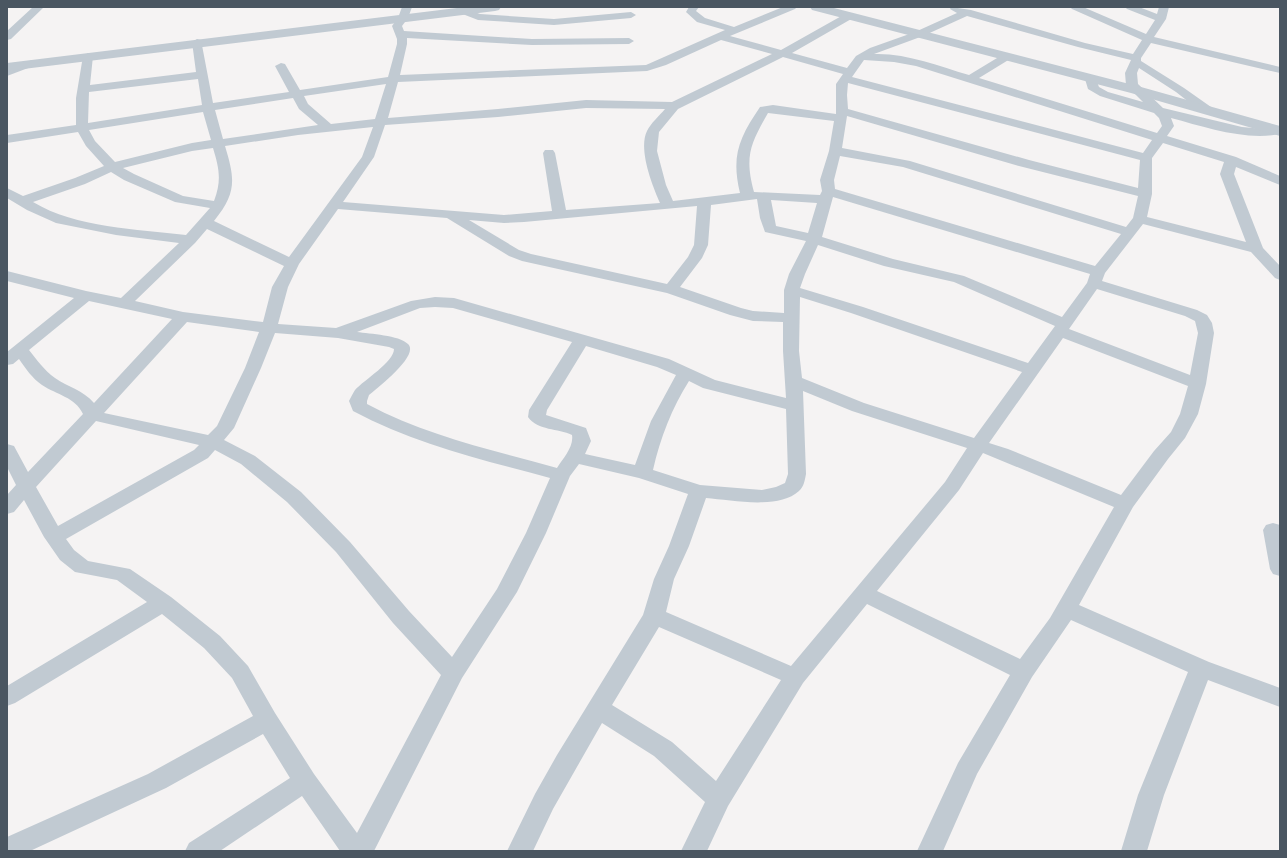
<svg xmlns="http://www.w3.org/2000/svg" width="1287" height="858" font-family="Montserrat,sans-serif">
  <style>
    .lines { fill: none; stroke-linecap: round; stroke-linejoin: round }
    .minor { fill: #c1cad2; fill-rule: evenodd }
    .tertiary { fill: #c1cad2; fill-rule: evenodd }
  </style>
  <rect width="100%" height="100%" fill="#f5f3f3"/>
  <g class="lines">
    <path class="minor" d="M33,7H44L11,39L7,40V31Z
      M402,7H412L408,18L402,26L404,31L532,39L629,38L634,41L629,44L532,45L407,38V44L400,75L646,65L725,30L697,22L686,12L689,7H699L696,11L705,18L734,27L783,7H797L795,9L730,36L781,50L845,14H853L854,16L853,18L792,53L847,68L856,56L870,48L915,32L957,13L950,9L951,7L971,10L1085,43L1133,54L1142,40L1072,9L1070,7H1083L1146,34L1155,20L1127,9L1125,7H1139L1157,14L1159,7H1169L1166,19L1154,37L1280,67V73L1151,43L1141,58V61L1184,88L1211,107L1213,110L1211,113H1203L1176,92L1139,68L1137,73L1138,84L1163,108L1242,127L1264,129L1280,128V134C1245,141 1205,127 1171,118L1174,126L1167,136L1236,157L1280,176V185L1236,167L1234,174L1263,248L1280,266V280L1275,278L1251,252L1143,224L1105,273L1102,281L1197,310L1207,315L1212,323L1214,333L1206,384L1198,414L1185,438L1168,459L1133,507L1079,605L1209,662L1280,688V707L1208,680L1164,795L1147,851H1121L1138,795L1188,672L1071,620L1032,677L977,774L943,851H917L958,763L1010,675L867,604L803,683L728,806L707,851H681L705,802L654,756L602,723L553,809L533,851H507L535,794L557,755L643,615L654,579L669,546L688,494L639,478L579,464L570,476L546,533L517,592L462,678L374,851H340L302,796L220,851H185L189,843L290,778L263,734L166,788L30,851H7V837L148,774L253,716L232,678L204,648L162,614L15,703L7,706V686L147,602L117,580L75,572L60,560L44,537L24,500L14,512L7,514V495L16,485L7,467V444L14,446L28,472L83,414C75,397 57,395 42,385C32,378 26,369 19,359L13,364L7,365V352L74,298L7,281V271L86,291L121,298L179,243L116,235L56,223L27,210L7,198V188L23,196L75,178L104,166L86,146L78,132L7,143V135L76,125V98L83,56L88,53L93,56L90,85L196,72L192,42L197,39L201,40L213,103L289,92L275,66L281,63L285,64L300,90L388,77L397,44V39L392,26L398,18ZM967,16L1078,47L1131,60L1125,73L1126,85L1143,102L1108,92L1099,87L1095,77H1087L1085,79L1088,89L1100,96L1154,113L1159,118L1162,126L1157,133L979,78L1010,59L1011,57L1010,55H1002L969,75C938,66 907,53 874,54L923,36ZM721,40L772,54L672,102L586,100L498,109L388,118L398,82L647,71L666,65ZM783,57L843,74L836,84V114L773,105L760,107C739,138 731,156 740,193L673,201L666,185L657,151L659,132L678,109ZM864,60L894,62L916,66L1152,140L1143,153L852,77ZM198,79L202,105L88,123L89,92ZM848,83L1140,160L1138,188L1029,160L848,109L847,95ZM386,84L375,119L331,124L308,104L304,96ZM293,98L299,109L318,125L223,139L215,110ZM586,108L665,109C659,116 651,123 647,131C638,149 652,185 660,203L566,210L555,153L553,150H545L543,153L552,211L504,215L343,202L374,157L385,125L498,117ZM203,112L211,140L192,143L115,162L95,141L89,130ZM768,113L834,121L829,151L820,180L822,191L820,195L754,192C744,156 751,143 768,113ZM847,116L1019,166L1138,196L1133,218L1126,227L910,161L842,148ZM373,127L362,157L289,257L214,221C237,193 235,179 225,146L298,135ZM1163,143L1224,162L1220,174L1246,242L1147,217L1152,194V158ZM213,148C219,168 222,180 214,201L183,196L134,174L123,168L192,151ZM840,156L903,167L1121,234L1095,266L835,189L834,180ZM111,172L124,180L175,202L210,208L186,235C137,229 76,228 33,202L85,184ZM833,197L1090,274L1087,283L1062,317L964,276L893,259L822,237ZM757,199L760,218L765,232L806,241L789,274L784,290V313L753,311L741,308L680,287L702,258L708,245L711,205ZM771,200L817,203L808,233L776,226ZM697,206L694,245L688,257L667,284L531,254L519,250L469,220L504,223L524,222ZM338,209L447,218L509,256L522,261L667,293L730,315L753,321L783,322V351L786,398L715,380L669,359L454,298L435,297L411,301L336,328L278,324L288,287L299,264ZM207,229L284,266L272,287L263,322L183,312L135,301L195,243ZM818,245L884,266L954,282L1055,326L1028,363L863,307L800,288L805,274ZM1097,289L1185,316L1195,321L1198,333L1190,375L1069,329ZM800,297L851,313L1022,372L974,438L864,403L802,378L799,351ZM89,301L172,319L94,403C83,390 68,387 55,378C44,370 37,360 29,350ZM435,307L453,308L572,342L529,410L528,417C538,431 558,428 572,435C574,447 563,458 557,468C492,450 427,436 367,404V401L369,395C377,388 420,355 408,344C399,335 370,334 357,332L420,308ZM187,322L259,332L245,368L217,426L208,435L104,413ZM275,333L338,338L389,347L394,349C394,362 364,380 355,390C353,393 351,397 349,401L353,411C415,444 483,460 550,478L526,533L497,589L452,657L409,611L350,542L301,492L255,456L224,440L234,428L261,368ZM1063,338L1188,386L1180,414L1171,432L1154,451L1121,495L1008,449L989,443ZM586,346L657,367L676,375L651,421L635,465L585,454L591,441L586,428L546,415L547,410ZM689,381L703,388L786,409L788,474L785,483L776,487L762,490L700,485L653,470C660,438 672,408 689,381ZM803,391L852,411L967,448L945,482L791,666L666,612L674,579L689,546L706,498C732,500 778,510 799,491C804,487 805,479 806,474ZM96,421L199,445L194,450L58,526L36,487ZM215,450L241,464L287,502L336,552L393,623L441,675L357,833L314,774L275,713L248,666L220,636L171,597L130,569L88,561L74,550L66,539L208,458ZM983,453L1114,507L1050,618L1020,659L877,591L959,490ZM659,627L781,680L716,781L672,742L612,705Z
      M464,8L480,14L554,19L631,12L636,15L631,18L554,25L478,20L460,13L459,11L460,9Z
      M32,60L36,61L37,63L36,65L7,76V69Z
      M1273,523L1280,525V576L1273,574L1270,569L1263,530L1266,525Z"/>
    <path class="tertiary" d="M465,7H501L499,10L495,11L7,71V63Z
      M810,7H830L1141,87L1280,126V136L1131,93L812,10Z"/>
  </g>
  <rect width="1287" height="858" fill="none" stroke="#4a5661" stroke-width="16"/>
</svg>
